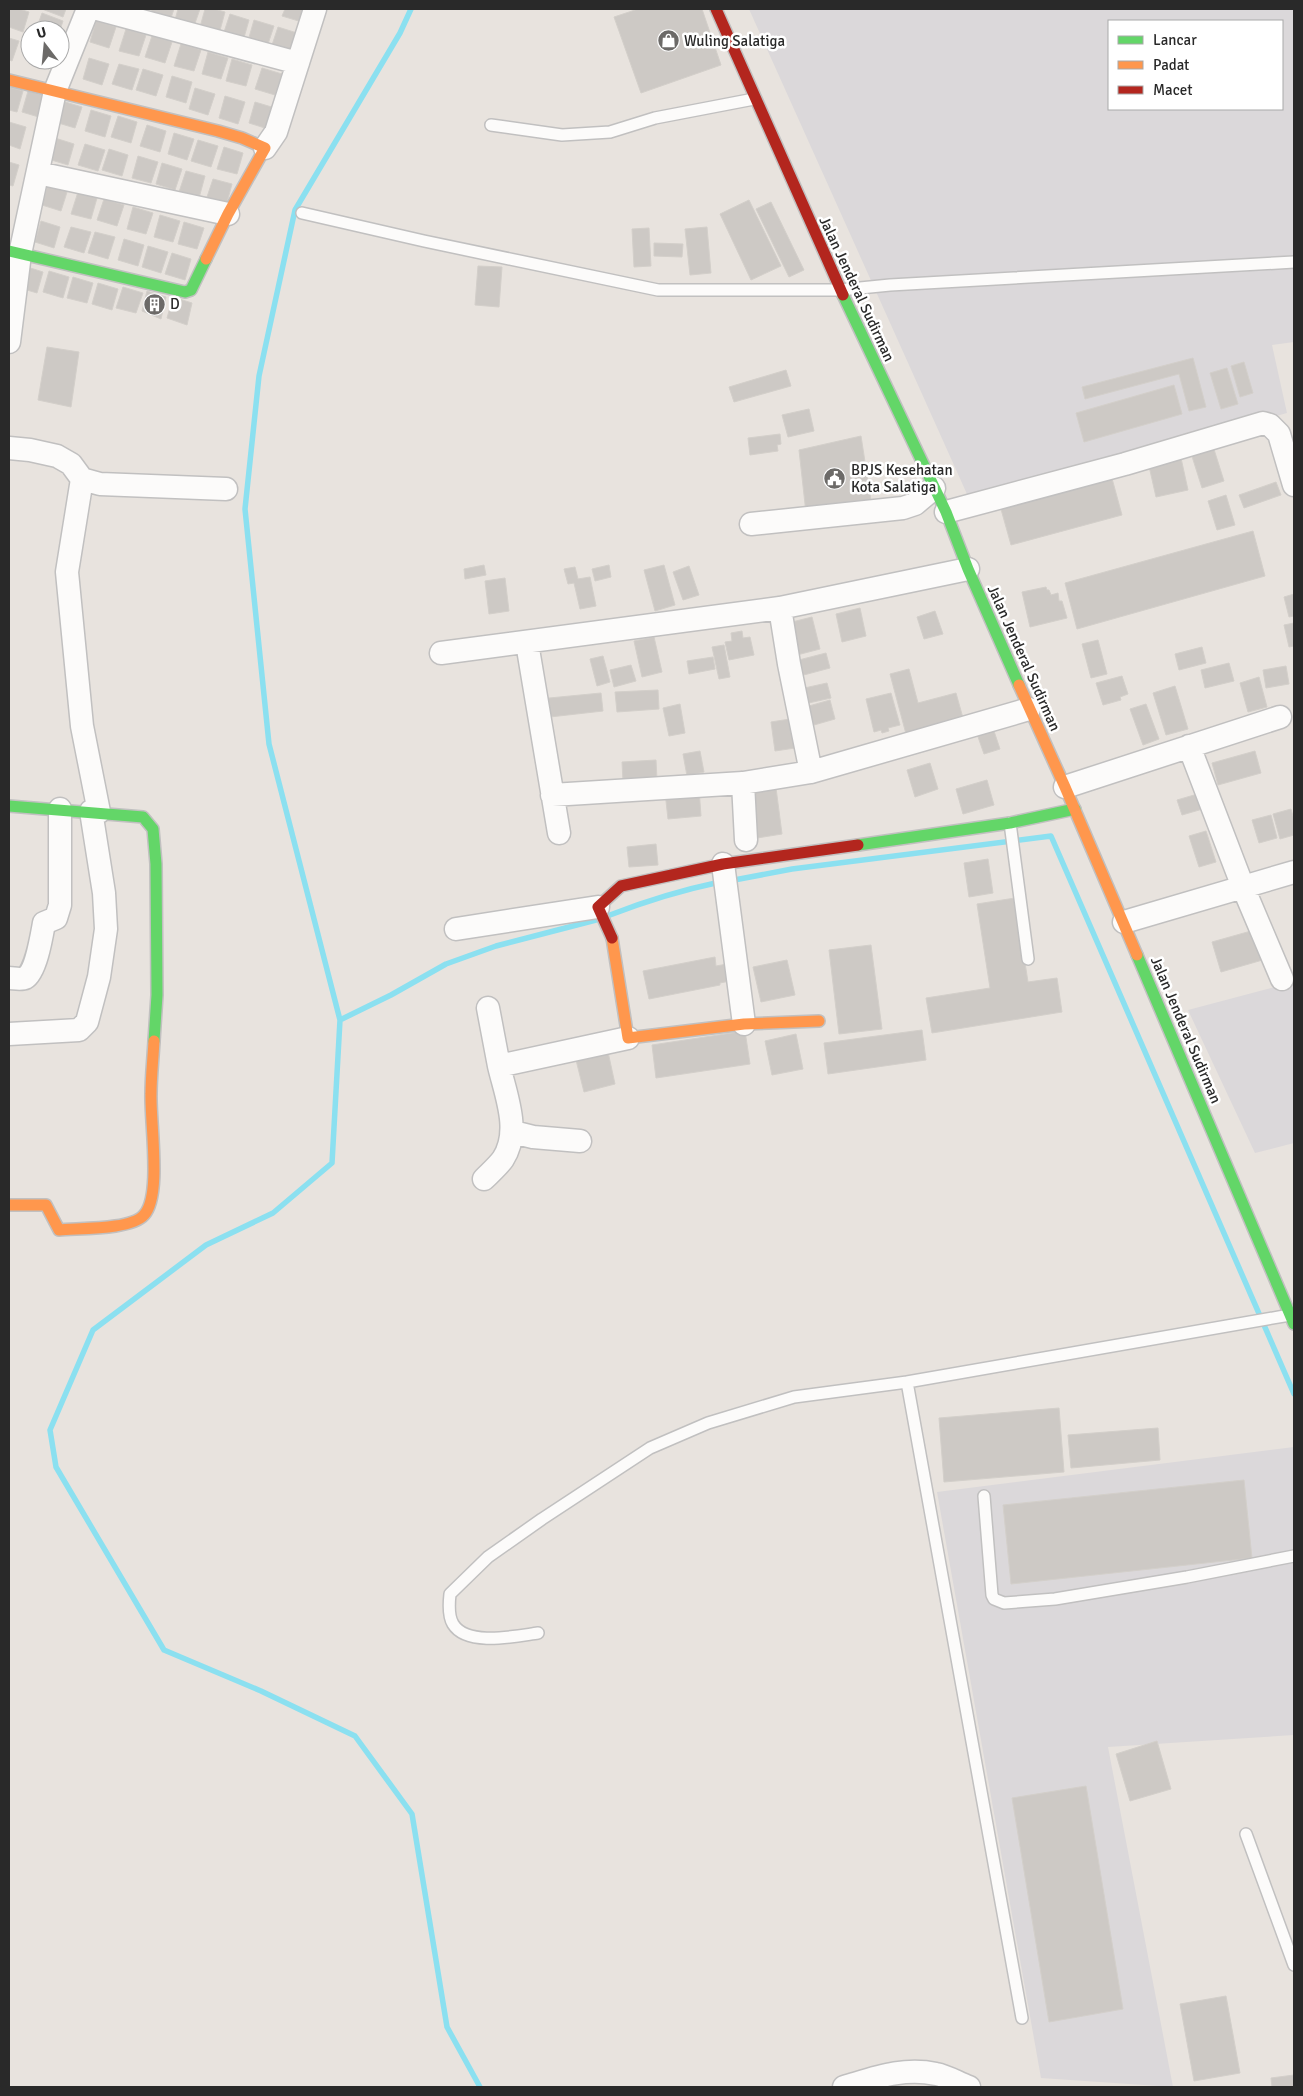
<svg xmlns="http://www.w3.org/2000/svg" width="1303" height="2096" font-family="Signika,sans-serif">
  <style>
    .industrial { fill: #dbd8da; fill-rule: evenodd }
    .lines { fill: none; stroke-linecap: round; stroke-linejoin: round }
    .stream { stroke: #8be0f0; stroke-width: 5.5 }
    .building { fill: #cdc9c5; stroke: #d3cfca }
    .lane-casing { stroke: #c1c0c0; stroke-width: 14 }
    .street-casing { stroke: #c1c0c0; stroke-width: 25 }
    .fast-casing { stroke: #c1c0c0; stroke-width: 14 }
    .slow-casing { stroke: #c1c0c0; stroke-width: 14 }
    .jam-casing { stroke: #c1c0c0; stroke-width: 14 }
    .lane { stroke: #fcfbfa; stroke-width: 11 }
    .street { stroke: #fcfbfa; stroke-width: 22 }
    .fast { stroke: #63d668; stroke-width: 11 }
    .slow { stroke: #ff974d; stroke-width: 11 }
    .jam { stroke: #b3261e; stroke-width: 11 }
    .labels { text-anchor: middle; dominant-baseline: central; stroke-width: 5; stroke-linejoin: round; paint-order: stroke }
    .poi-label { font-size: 15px; fill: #292929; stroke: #fff; text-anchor: start }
    .street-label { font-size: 15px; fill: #292929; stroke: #fff }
  </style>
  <rect width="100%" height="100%" fill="#e8e3de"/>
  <path class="industrial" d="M749,9H1294V342L1272,345L1287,413L971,503ZM1109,21H1282V109H1109Z
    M1294,982V1143L1255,1153L1188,1010Z
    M1294,1447V1735L1108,1747L1173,2087L1041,2078L937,1492Z"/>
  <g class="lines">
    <path class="stream" d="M411,9L400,33L295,210L259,376L245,509L269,744L340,1020L332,1163L273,1213L206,1245L93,1330L50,1430L56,1467L164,1650L261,1691L355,1736L412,1814L447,2027L480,2087
      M729,881L792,869L1051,836L1294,1394
      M610,915C646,901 682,890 720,882
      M340,1020L391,995L446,964L496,946L596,920"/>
  </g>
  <path class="building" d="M9,9H19L29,12L23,32L9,27Z
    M42,9H66L63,17Z
    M152,9H174L170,21L151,15Z
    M178,9H200L194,26L175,20Z
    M205,9H214L225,12L219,34L200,27Z
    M285,9H306L302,22L282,16Z
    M638,9H702L721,65L641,93L614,17Z
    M42,13L63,21L60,30H36Z
    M230,14L249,20L243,41L223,35Z
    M254,20L274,26L267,47L248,41Z
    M96,21L116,27L109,48L90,42Z
    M278,27L297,33L291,54L271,48Z
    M126,29L146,35L139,56L119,51Z
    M152,36L172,42L165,63L145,57Z
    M9,38L19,41L12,61L9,60Z
    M181,44L201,50L194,71L174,66Z
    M208,52L228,58L221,79L202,74Z
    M30,58V60H52L49,69L28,62Z
    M89,58L109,64L102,85L83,79Z
    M232,59L252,65L246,86L226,81Z
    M119,64L139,69L132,90L112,84Z
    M262,68L282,74L275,95L255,89Z
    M143,69L163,75L156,96L136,90Z
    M172,76L192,82L186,103L166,97Z
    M9,87L23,91L17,112L9,110Z
    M195,88L215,94L208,115L189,109Z
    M28,91L48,97L42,118L22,112Z
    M225,96L245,102L238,124L219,118Z
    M62,101L82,107L75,128L55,122Z
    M255,102L275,108L268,129L249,123Z
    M91,110L111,116L105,137L85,131Z
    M118,116L137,122L131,143L111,137Z
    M9,122L26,127L20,149L9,145Z
    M147,125L166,131L160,152L140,146Z
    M174,133L194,139L187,160L168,154Z
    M55,138L74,144L68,165L48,159Z
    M198,140L218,146L211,167L191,161Z
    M85,144L105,150L98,171L78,165Z
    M224,147L243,153L237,174L217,169Z
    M109,149L128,155L122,176L102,170Z
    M138,156L158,162L151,183L132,178Z
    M9,162L19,165L13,186L9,185Z
    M162,163L182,169L175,190L156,184Z
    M186,171L205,176L199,198L179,192Z
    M213,179L232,184L226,206L206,200Z
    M48,184L68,189L61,211L42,205Z
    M78,192L97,198L91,219L71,214Z
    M104,199L124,205L117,226L97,220Z
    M749,200L781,266L751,280L720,214Z
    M771,202L804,270L789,277L756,209Z
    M133,207L153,213L146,234L127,229Z
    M160,215L180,221L173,242L154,237Z
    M41,221L60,227L54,248L35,242Z
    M184,222L204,228L197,249L178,244Z
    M71,227L91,232L84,253L64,247Z
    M707,227L711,273L690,275L685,229Z
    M649,228L651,266L634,267L632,229Z
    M95,232L115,237L108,259L88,253Z
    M124,239L144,245L138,266L118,260Z
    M654,243L683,244L682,257L654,256Z
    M148,246L168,252L161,273L142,267Z
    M172,253L191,259L185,280L165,274Z
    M24,266L43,272L37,293L17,287Z
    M478,266L502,267L499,307L475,305Z
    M49,271L69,277L63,298L43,292Z
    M73,277L93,283L87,303L67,298Z
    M98,283L118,289L112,310L92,304Z
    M123,287L143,293L136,313L116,308Z
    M147,291L166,297L161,319L142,311Z
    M173,297L192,303L187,325L167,318Z
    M47,347L79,352L71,407L38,400Z
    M1193,358L1206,407L1189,411L1179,374L1085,399L1082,387Z
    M1244,362L1253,393L1240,397L1231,366Z
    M1227,368L1238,404L1221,409L1210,373Z
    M786,370L791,386L734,402L729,387Z
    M1174,385L1182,414L1084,442L1076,413Z
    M809,409L814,431L788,437L782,415Z
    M780,434L781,444L777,445L778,451L750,455L748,438Z
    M861,436L872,507L806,513L799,450Z
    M1212,443L1224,481L1202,488L1190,450Z
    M1181,458L1188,490L1156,497L1149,466Z
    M1110,471L1122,515L1011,545L999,502Z
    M1276,482L1281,495L1244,508L1239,495Z
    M1226,495L1235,525L1217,530L1208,501Z
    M1253,531L1265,576L1077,629L1065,583Z
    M484,565L486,575L465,579L464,569Z
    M609,565L611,577L595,581L592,569Z
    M664,565L675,605L655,611L644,570Z
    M689,566L699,595L683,600L673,572Z
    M575,567L578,579L590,577L596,606L580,609L574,583L568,584L564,569Z
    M505,578L509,611L489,614L485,581Z
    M1046,587L1047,590H1049L1051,595L1058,593L1059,601H1062L1067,618L1030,627L1022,592Z
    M1294,594V616L1289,617L1284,597Z
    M860,608L866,636L842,642L836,614Z
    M935,611L943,634L924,639L917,617Z
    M812,617L820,649L797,655L788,623Z
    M1294,623V646L1289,647L1284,625Z
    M742,631L743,638L750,637L754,655L729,660L725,642L732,641L731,633Z
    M654,637L662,672L642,677L634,641Z
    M1098,640L1107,674L1091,678L1082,644Z
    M724,645L730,677L719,679L712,647Z
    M1202,647L1206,663L1179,670L1175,654Z
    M826,653L830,668L800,676L795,661Z
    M603,656L610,682L597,686L590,659Z
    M713,657L715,669L689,674L687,661Z
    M1229,663L1234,681L1205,688L1201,670Z
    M631,665L636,681L614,687L610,670Z
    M1286,666L1289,684L1266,688L1263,670Z
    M909,669L918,703L956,693L963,718L906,734L890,674Z
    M1122,676L1128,694L1120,697L1121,700L1103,705L1096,683Z
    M1259,677L1267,707L1248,712L1240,683Z
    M827,683L831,698L804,704L800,689Z
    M1175,686L1188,729L1166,735L1153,693Z
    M658,690L659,709L617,712L615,692Z
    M601,693L603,711L541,718L539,699Z
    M891,693L900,725L888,728L889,731L882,733L881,730L874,732L866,699Z
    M830,700L835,719L807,727L802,708Z
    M680,704L685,733L669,736L663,708Z
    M1146,704L1159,739L1143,745L1130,709Z
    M790,719L795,748L775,751L771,722Z
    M993,728L1000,749L984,754L977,734Z
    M700,751L704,772L687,776L683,754Z
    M1255,751L1261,773L1218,785L1212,763Z
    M656,760L657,780L623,782L622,762Z
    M930,763L938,789L915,797L907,770Z
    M987,780L994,805L963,814L956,789Z
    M776,788L782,834L751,839L750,792Z
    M699,789L701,816L668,819L665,792Z
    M1201,793L1206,808L1182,815L1177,800Z
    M1291,809L1294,820V835L1280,839L1273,814Z
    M1271,815L1277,838L1259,843L1252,820Z
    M1206,831L1216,862L1199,867L1189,836Z
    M656,844L658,865L629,867L627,847Z
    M988,859L993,893L969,897L964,863Z
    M1015,898L1028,982L1057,978L1062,1012L932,1033L926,998L990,988L977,904Z
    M1258,929L1266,959L1221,972L1212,942Z
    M871,945L882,1029L839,1034L829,950Z
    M715,957L716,966L727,964L730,981L720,983V985L649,999L643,971Z
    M787,960L795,995L761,1002L753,967Z
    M922,1030L926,1060L828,1074L824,1043Z
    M745,1031L750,1064L656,1078L652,1045Z
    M796,1034L803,1069L772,1075L765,1041Z
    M608,1052L615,1084L584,1092L576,1060Z
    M1059,1408L1064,1472L944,1482L939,1418Z
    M1158,1428L1160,1460L1071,1468L1068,1435Z
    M1244,1480L1252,1558L1011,1584L1003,1505Z
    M1157,1741L1171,1789L1130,1801L1116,1754Z
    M1086,1786L1123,2009L1049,2022L1012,1798Z
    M1226,1996L1240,2073L1194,2081L1180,2004Z
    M1294,2075V2087H1272L1271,2078Z"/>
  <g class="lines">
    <defs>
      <path id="lane" d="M491,125L562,135L610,132L655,118L754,99
        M302,213L424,241L658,290H840L890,285L1294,262
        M1010,823L1028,959
        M907,1382L1022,2018
        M984,1496L992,1595L994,1599L1004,1603L1055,1599L1187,1577L1294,1556
        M538,1633C516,1636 467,1647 453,1624C448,1616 449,1603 450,1594L488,1557L542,1519L650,1448L708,1423L794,1397L907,1382L1290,1315
        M1246,1834L1294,1965"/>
      <path id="street" d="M97,9L298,63
        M265,148L276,132L315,9
        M38,173L228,214
        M9,342L20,254L55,91L88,9
        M9,448L30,450L57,456L71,464L82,479L100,484L226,489
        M82,479L67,572L82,726L99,812
        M946,512L1125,464L1263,423L1270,425L1279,434L1294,485
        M751,524L903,508L915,504L934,488
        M780,608L789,664L811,772
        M527,643L559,833
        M441,653L780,608L968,569
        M1189,746L1243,887L1282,979
        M743,783L746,840
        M1065,787L1280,717
        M552,795L743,783L811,772L1029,709
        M723,864L744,1024
        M1124,922L1294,872
        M456,929L598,907
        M9,978C13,978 21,980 25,978C36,972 42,934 44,923L56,918L60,905V809
        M488,1008L499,1066
        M9,1034L79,1030L87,1022L99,977L106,929L104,893L91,811
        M513,1132L533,1137L580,1141
        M484,1179C490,1173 498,1166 503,1159C521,1131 506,1096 499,1066L628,1038
        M844,2087C875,2078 903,2067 936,2074C947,2076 958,2083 969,2087"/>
      <path id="fast" d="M9,251L185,292L191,290L206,259
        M843,295L946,512L968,569L1019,685
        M9,806L143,817L153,829L156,864L157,995L154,1041
        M858,845L1010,823L1075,809
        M1137,955L1294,1324"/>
      <path id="slow" d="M9,80L218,131L242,138L265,148L228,214L206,259
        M1019,685L1065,787L1137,955
        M612,938L628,1038L744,1024L819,1021
        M9,1205H46L59,1230C79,1228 131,1230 144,1215C162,1196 150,1122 151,1094C151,1077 153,1059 154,1041"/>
      <path id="jam" d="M716,9L843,295
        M612,938L598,907L621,886L723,864L858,845"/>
    </defs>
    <use href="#lane" class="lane-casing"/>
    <use href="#street" class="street-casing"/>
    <use href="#fast" class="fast-casing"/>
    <use href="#slow" class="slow-casing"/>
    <use href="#jam" class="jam-casing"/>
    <use href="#lane" class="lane"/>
    <use href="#street" class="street"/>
    <use href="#fast" class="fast"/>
    <use href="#slow" class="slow"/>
    <use href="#jam" class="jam"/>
  </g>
  <defs>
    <symbol id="shop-disc" viewBox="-11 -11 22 22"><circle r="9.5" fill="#6c6a68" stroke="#fff"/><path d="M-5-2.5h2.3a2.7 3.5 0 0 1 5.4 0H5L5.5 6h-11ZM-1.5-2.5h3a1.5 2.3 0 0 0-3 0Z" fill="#fff"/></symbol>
    <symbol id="building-disc" viewBox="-11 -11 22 22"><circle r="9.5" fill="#6c6a68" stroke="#fff"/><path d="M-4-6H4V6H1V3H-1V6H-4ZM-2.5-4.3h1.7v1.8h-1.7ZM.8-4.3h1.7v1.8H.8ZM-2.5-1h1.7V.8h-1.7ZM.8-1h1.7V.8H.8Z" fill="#fff"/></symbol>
    <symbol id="civic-disc" viewBox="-11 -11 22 22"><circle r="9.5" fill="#6c6a68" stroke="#fff"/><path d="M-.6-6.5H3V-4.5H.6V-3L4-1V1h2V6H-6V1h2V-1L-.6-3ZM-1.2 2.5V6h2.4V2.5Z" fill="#fff"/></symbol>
  </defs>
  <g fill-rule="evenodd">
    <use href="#shop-disc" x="656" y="28" width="25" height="25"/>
    <use href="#building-disc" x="142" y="292" width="25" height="25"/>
    <use href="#civic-disc" x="822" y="466" width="25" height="25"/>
  </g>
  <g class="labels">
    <g class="poi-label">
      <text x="684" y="41">Wuling Salatiga</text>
      <text x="170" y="304">D</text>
      <text x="851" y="470">BPJS Kesehatan<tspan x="851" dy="17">Kota Salatiga</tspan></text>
    </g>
    <g class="street-label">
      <text transform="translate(857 289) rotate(65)">Jalan Jenderal Sudirman</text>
      <text transform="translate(1024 658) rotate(66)">Jalan Jenderal Sudirman</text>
      <text transform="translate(1186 1030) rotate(67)">Jalan Jenderal Sudirman</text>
    </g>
  </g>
  <rect width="1303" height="2096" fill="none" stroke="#292929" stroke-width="20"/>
  <rect x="1108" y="20" width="175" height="90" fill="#ffffff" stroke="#a9a9a9"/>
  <rect x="1118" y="36" width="25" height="8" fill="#63d668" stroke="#a9a9a9"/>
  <text x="1153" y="45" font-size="15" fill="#292929">Lancar</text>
  <rect x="1118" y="61" width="25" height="8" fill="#ff974d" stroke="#a9a9a9"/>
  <text x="1153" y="70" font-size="15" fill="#292929">Padat</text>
  <rect x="1118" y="86" width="25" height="8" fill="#b3261e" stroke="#a9a9a9"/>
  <text x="1153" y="95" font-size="15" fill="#292929">Macet</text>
  <g transform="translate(45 45) rotate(344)"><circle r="24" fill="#ffffff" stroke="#a9a9a9"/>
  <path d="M0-4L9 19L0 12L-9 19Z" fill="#6c6a68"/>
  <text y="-8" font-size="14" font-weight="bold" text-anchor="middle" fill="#292929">U</text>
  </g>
</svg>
